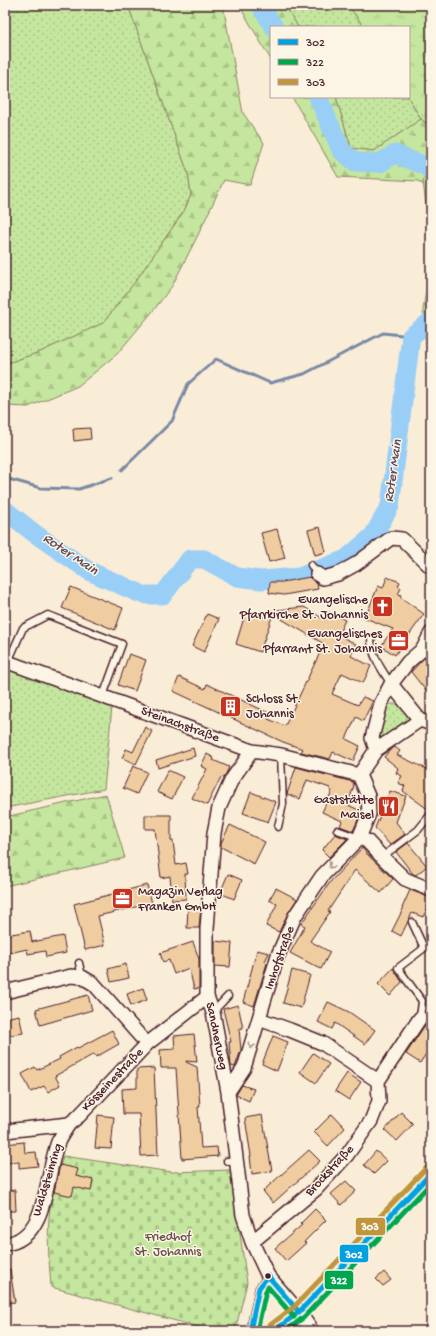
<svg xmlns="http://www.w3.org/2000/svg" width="436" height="1336" font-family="'Gochi Hand',sans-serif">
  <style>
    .grass { fill: url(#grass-dots); stroke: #888264 }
    .forest { fill: url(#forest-firs); stroke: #888264 }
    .cemetery { fill: url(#cemetery-stones); stroke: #888264 }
    .park { fill: url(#park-tufts); stroke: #888264 }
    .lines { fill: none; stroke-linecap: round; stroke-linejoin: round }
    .stream { stroke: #7988a5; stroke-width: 3 }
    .river { stroke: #99cef7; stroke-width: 19 }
    .building { fill: #f0cda1; stroke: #4a1f2b }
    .service-casing { stroke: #4a1f2b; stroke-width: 9 }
    .minor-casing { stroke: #4a1f2b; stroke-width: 16 }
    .tertiary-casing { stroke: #4a1f2b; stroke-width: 19 }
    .service { stroke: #fcf5e5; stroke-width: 6 }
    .minor { stroke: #fcf5e5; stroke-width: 13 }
    .tertiary { stroke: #fcf5e5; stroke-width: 16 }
    .bus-1-casing { stroke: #fcf5e5; stroke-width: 8 }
    .bus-2-casing { stroke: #fcf5e5; stroke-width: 8 }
    .bus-3-casing { stroke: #fcf5e5; stroke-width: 8 }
    .bus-1 { stroke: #00a1e0; stroke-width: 5 }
    .bus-2 { stroke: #00a64d; stroke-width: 5 }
    .bus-3 { stroke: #c0953b; stroke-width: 5 }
    .oneway { stroke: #a38a88 }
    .bus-dot { fill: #4a1f2b; stroke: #fcf5e5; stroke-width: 1.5 }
    .labels { text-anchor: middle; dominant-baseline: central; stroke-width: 3; stroke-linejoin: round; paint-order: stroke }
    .poi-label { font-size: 13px; fill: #4a1f2b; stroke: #fcf5e5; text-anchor: end }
    .street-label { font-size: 13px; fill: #4a1f2b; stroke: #fcf5e5 }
    .park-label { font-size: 13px; fill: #695148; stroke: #fcf5e5 }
    .water-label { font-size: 14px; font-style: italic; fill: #5e4b5e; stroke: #fcf5e5 }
    .line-badge { stroke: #fcf5e5; stroke-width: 1.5 }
    .badge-label { font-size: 11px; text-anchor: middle; font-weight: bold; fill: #fff }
  </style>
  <defs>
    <pattern id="grass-dots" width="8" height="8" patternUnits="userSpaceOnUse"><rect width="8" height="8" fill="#c5e69e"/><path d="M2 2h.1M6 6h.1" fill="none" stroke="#abc588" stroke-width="1.8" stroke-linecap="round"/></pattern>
    <pattern id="forest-firs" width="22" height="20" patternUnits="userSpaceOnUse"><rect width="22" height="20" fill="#c5e69e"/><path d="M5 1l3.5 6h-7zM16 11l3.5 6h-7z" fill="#abc588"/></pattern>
    <pattern id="cemetery-stones" width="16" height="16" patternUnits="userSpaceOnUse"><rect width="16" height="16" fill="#c5e69e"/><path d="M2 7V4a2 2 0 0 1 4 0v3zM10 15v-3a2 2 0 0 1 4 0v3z" fill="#abc588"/></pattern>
    <pattern id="park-tufts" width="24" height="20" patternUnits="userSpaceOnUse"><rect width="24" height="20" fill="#c5e69e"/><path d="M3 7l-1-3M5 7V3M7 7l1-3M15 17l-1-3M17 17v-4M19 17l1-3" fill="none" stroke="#abc588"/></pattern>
  </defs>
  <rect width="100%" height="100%" fill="#faedd7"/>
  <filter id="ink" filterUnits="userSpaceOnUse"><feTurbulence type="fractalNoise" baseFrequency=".025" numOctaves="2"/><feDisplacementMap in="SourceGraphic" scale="8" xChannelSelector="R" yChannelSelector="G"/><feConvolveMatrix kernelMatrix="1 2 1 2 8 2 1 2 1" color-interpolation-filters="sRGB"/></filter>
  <g filter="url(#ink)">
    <path class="grass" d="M5,5H128L188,173L191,195L184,211L135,282L103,323L40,352L5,364Z
      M285,5H348L364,27H298Z
      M336,97H408L421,119L374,151L351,148Z
      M5,666L112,707L104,789L5,808Z
      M389,704H399L410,716L408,721L384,739L377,735L381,715Z"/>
    <path class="forest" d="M128,5H223L243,113L264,143L250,185L224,180L197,237L172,286L153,311L117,354L78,386L28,407L5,406V364L40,352L103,323L135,282L184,211L191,195L188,173Z
      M239,5H285L298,27H271V60Z
      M292,97H336L351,148L374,151L421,119L431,127V209L428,188L418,181L338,177Z
      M431,263V354L427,356L423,309Z
      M106,794L125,858L5,886V817Z"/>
    <path class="cemetery" d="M63,1156L172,1172L231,1170L247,1283L235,1331H213L51,1287C49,1259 46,1229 51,1201C53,1186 59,1171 63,1156Z"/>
    <path class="park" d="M348,5H431V127L421,119L408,97L409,27H364Z
      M431,166V243L423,182Z"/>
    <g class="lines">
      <path class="stream" d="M122,470L172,421L188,384L216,359L270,383L304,374L383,333L411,336
        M5,478L41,488L79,489L112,478"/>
      <path class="river" d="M260,5L274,27
        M318,97L341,150L355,162L380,163L395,154L428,167L431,172
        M5,510L34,533L89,571L139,593
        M147,595H163L190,559H204L237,577L261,580L299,577L346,559L373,536L390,506L411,336L431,321"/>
    </g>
    <path class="building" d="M90,428L91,439L74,441L73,429Z
      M320,527L326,552L315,555L308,530Z
      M277,529L285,558L269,562L261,533Z
      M310,577L317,584L318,589L284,595L269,593L270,582H282Z
      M387,577L400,582L398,586L401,588L398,594L401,595L400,597L424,614L395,655L381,646L393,629L365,618L378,586L383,588Z
      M71,587L123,608L115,630L62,608Z
      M304,607L325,620L329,612L345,620L338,635L356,644L351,656L371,666L363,683L342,673L332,694L358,705L363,697L373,701L363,721L356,717L346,739L360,746L353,761L333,752L330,759L301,752L303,749L283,742L173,691L179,677L205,689L207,684L271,714L268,719L285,726L324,644L273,614L260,652L236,644L246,611L264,617L271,613L268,611Z
      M207,614L219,619L204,652L192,646Z
      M129,654L146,660L135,691L118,685Z
      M424,658L431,667V697L411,672Z
      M145,727L152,731L136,764L122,758L126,749L133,752Z
      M395,747L400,751L397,755L431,771V810H429L403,791L405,786L398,783L402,776L396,773L398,768L384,757L389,751Z
      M193,748L195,756L158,768L156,760Z
      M207,754L214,758L213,760L229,767L224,778L221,777L207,805L192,798L207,769L201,766Z
      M133,766L147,772L137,794L123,788Z
      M296,767L353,782L354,785L348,805L361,811V813L353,831L340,826L342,821L322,812L332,791L330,790V788L307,780L300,799L287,794Z
      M168,770L183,777L172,799L157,792Z
      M390,791L406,796L396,822L405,834L390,845L375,828Z
      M251,792L276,802L268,822L243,813Z
      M145,815H171V841H173L176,865L186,863L188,874H185L186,899L172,900L170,876L161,878L155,829H145Z
      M230,825L265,842L254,864L221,847V843Z
      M335,834L347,839L329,857L322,850Z
      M408,843L427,866L416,875L413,874L396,852Z
      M362,848L368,855L393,879L381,893L355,870L328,911L330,912L310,941L330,952L321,969L290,953L305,926L301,924L331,881Z
      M228,874L242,880L234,899L220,893Z
      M147,885L152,903L98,916L105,945L85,950L74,904Z
      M276,888L297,899L288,913L279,932L266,926L277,904L269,900Z
      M410,890L431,898V899L423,917L412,913L401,936L392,931L403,909L402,908Z
      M188,907H201L199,928H187Z
      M30,931L32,942L63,936L66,953L46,957L45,951L28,954L27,949L5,954V935Z
      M215,941L232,943L230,967L215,966Z
      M193,942L199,959V988L194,989L189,968L174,974L169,960L163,962L160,953Z
      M257,950L269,953L265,961L267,963L254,1006L243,1002Z
      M126,964L129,978L111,982L108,969Z
      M393,968L402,982L390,996L378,984Z
      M292,970L310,975L301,1008L283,1003Z
      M143,988L147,1000L131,1006L127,994Z
      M88,995L92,1010L40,1025L36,1009Z
      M328,1002L349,1012L375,1030L365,1044L335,1023L332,1029L318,1022Z
      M238,1005L243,1028L239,1029L241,1050L235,1067L231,1066L229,1042H231L223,1009Z
      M19,1015L23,1033L5,1036V1018Z
      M425,1025L431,1029V1046L420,1063L406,1054Z
      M112,1030L119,1044L96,1057L94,1054L55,1076L60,1085L48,1092L44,1086L31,1092L22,1074L35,1067L37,1070L60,1059L59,1057L77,1047L78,1048Z
      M194,1034L197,1062L186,1061V1062L197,1067L200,1107H198L201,1148L217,1147L218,1156L182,1159L176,1068H161L160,1050L175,1049L174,1036Z
      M273,1036L288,1042L277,1071L262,1064Z
      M313,1053L329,1064L316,1083L300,1072Z
      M154,1068L158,1155L141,1156L139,1114H123L122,1089L137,1088V1069Z
      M347,1073L361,1082L349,1100L335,1091Z
      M242,1085L254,1089L249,1101L236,1095Z
      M401,1112L413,1124L397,1141L385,1130Z
      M332,1114L345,1128L328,1146L314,1132Z
      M98,1115L114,1117L111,1149L95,1148Z
      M262,1115L272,1171L252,1174L250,1156H251L245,1118Z
      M24,1142L25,1153L36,1152L38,1166L19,1168V1162L6,1163L5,1144Z
      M309,1150L320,1161L273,1203L263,1191Z
      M376,1151L387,1161L374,1174L364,1165Z
      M60,1165L78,1169L76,1176L93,1180L91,1191L74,1187L72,1196L54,1192Z
      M346,1181L356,1191L341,1205L331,1194Z
      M15,1190L16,1211H5V1191Z
      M315,1209L326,1220L304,1242L306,1243L286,1261L275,1248L302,1225L300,1224Z
      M10,1269L15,1302L6,1303L5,1270Z
      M384,1272L391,1280L383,1286L376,1279Z"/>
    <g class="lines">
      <defs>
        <path id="service" d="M311,565L317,574
          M371,638C371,655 382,670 391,684
          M8,662L23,628L48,615L122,644L103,696
          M278,827L283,804L281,755
          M337,830L359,838
          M382,857L418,830L431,814
          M412,922L424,948
          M79,963L82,977
          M213,1012L228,996
          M420,1018L422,1001L398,968L431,943
          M227,1161L237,1160
          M250,1331L259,1288L268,1276"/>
        <path id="minor" d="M317,574L323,578L338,574L356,564L391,538L402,539L431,567
          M5,661L252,751L281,755L359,775
          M391,684L420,720
          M420,720L431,724
          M376,750L372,738L381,703L391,684L408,662L423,649L431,633
          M252,751L232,779L219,808L214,833L207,929V997L213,1012L228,1092L243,1215L252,1242L268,1276L299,1312L312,1331
          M359,775L376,750L420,720
          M359,838L367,841L382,857L405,879L431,890
          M5,992L71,976L82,977L94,984L147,1044
          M259,1019L290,1030L322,1043L378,1081
          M228,1092L244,1068L278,955L295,916L322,876L359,838L369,814L368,796L359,775
          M5,1131L69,1124L79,1116L147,1044L207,997
          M252,1242L316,1189L347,1155L371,1121L379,1101L378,1081L420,1018
          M5,1244C49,1239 45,1174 58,1142C61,1136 65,1130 69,1124"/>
        <path id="tertiary" d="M274,1331L299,1312L431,1173"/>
      </defs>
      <use href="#service" class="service-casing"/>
      <use href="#minor" class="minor-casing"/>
      <use href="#tertiary" class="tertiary-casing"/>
      <use href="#service" class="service"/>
      <use href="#minor" class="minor"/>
      <use href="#tertiary" class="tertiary"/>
      <defs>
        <path id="bus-1" d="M250,1331L259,1288L268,1276L299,1312
          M274,1331L299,1312L431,1173"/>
        <path id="bus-2" d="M257,1331L266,1291L268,1287L294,1317
          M286,1331L304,1317L431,1183"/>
        <path id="bus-3" d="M270,1325L294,1307L426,1168"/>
      </defs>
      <use href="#bus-1" class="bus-1-casing"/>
      <use href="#bus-2" class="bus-2-casing"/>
      <use href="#bus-3" class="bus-3-casing"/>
      <use href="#bus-1" class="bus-1"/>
      <use href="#bus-2" class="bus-2"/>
      <use href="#bus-3" class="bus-3"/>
    </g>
    <defs><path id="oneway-chevron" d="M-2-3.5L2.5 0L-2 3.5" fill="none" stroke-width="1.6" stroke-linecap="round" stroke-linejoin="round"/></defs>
    <g class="oneway">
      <use href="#oneway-chevron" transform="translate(331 866) rotate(135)"/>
      <use href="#oneway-chevron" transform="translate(251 1046) rotate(107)"/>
    </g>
  </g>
  <defs>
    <symbol id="church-square" viewBox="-11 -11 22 22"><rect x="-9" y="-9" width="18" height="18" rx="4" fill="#c8321e" stroke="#fcf5e5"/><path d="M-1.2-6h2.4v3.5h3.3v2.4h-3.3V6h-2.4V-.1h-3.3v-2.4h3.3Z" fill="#fff"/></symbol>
    <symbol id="office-square" viewBox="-11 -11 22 22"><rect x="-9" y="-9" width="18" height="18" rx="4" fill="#c8321e" stroke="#fcf5e5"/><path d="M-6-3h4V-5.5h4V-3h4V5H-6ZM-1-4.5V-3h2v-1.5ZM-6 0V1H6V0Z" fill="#fff"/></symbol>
    <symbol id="building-square" viewBox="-11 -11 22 22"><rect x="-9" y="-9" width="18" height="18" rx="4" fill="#c8321e" stroke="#fcf5e5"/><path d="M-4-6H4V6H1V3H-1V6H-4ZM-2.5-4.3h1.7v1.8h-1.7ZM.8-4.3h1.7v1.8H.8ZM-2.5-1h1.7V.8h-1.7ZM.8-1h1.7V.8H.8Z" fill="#fff"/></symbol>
    <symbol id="restaurant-square" viewBox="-11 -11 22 22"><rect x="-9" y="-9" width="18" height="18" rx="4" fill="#c8321e" stroke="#fcf5e5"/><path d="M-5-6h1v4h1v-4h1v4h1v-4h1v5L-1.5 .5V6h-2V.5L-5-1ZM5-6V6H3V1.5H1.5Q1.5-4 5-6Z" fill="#fff"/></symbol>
  </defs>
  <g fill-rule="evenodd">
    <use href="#church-square" x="370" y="594" width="25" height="25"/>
    <use href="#office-square" x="386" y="628" width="25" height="25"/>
    <use href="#building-square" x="218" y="694" width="25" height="25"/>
    <use href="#restaurant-square" x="376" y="794" width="25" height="25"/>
    <use href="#office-square" x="110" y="886" width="25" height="25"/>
  </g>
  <circle class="bus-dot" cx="268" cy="1276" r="3.5"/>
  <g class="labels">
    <g class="poi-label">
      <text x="368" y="600">Evangelische<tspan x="368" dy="15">Pfarrkirche St. Johannis</tspan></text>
      <text x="382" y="634">Evangelisches<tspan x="382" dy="15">Pfarramt St. Johannis</tspan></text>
      <text x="246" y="699" text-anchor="start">Schloss St.<tspan x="246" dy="15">Johannis</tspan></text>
      <text x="374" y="800">Gaststätte<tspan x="374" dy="15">Maisel</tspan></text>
      <text x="138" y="892" text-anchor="start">Magazin Verlag<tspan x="138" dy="15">Franken GmbH</tspan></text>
    </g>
    <g class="street-label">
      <text transform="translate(180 725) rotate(20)">Steinachstraße</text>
      <text transform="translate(280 958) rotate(-70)">Imhofstraße</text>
      <text transform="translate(216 1036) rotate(78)">Sandnerweg</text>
      <text transform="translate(113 1080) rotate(-46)">Kösseinestraße</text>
      <text transform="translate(330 1171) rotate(-47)">Brockstraße</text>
      <text transform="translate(48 1180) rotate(-73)">Waldsteinring</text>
    </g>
    <g class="park-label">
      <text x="168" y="1237">Friedhof<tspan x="168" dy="15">St. Johannis</tspan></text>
    </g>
    <g class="water-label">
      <text transform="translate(394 471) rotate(-82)">Roter Main</text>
      <text transform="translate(70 555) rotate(34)">Roter Main</text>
    </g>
  </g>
  <g class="line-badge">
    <rect x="355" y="1217" width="31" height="19" rx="4" fill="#c0953b"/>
    <rect x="339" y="1244" width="30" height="19" rx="4" fill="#00a1e0"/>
    <rect x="324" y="1270" width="30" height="20" rx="4" fill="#00a64d"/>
  </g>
  <g class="badge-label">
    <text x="370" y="1230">303</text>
    <text x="354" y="1258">302</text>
    <text x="339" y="1284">322</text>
  </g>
  <rect width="436" height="1336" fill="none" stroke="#fcf5e5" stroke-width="20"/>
  <rect x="10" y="10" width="416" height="1316" fill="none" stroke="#4a1f2b" stroke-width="1.5" filter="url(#ink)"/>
  <rect x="270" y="26" width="140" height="72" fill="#fcf5e5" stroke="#b59f9b"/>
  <rect x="278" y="39" width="20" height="6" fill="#00a1e0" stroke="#b59f9b"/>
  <text x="306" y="46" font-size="12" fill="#4a1f2b">302</text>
  <rect x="278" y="59" width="20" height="6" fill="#00a64d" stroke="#b59f9b"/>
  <text x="306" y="66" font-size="12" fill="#4a1f2b">322</text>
  <rect x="278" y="79" width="20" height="6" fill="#c0953b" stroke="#b59f9b"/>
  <text x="306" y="86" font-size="12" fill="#4a1f2b">303</text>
</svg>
